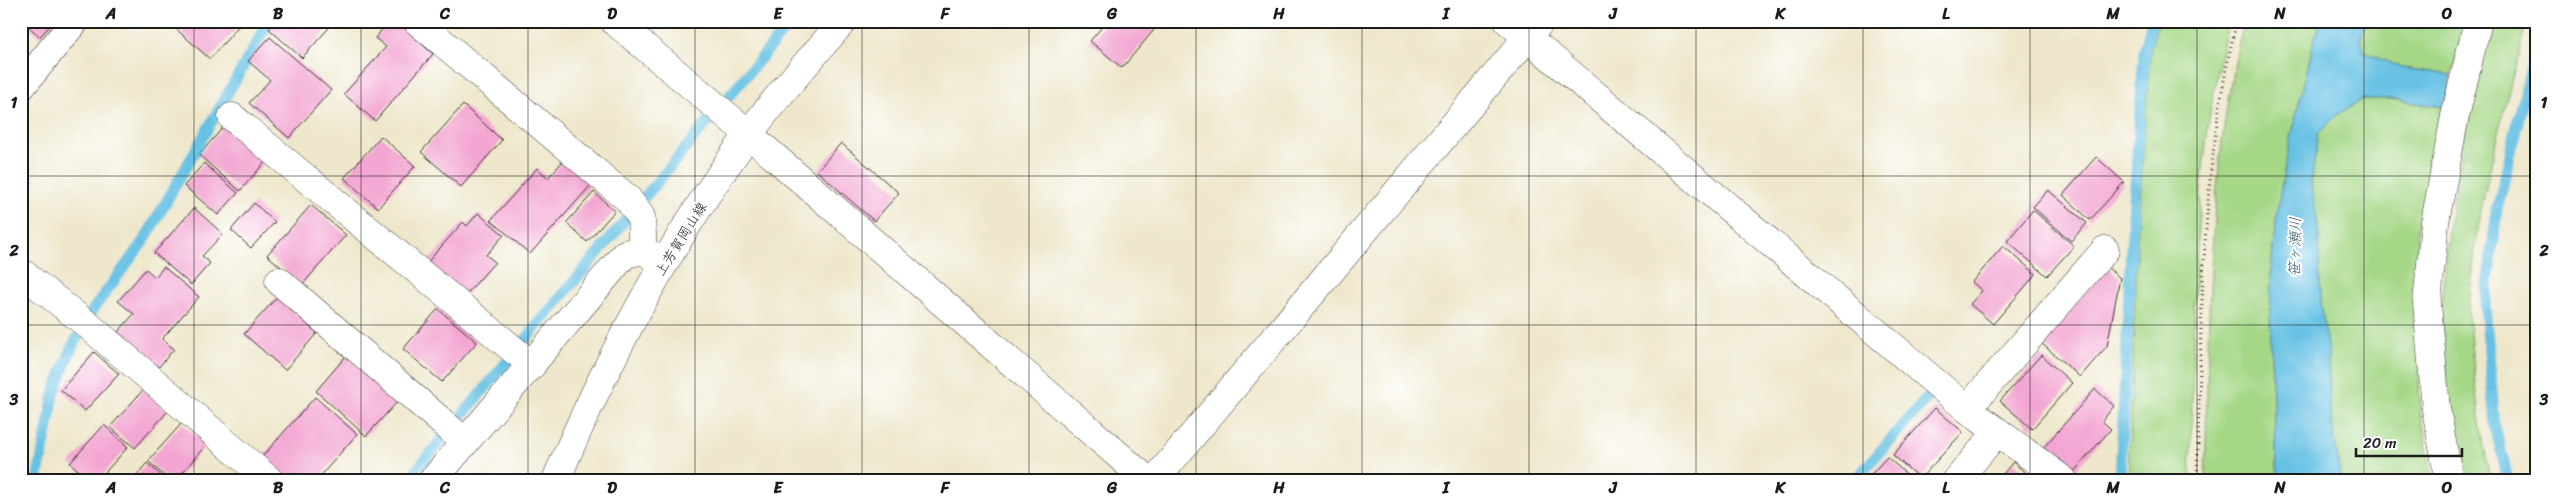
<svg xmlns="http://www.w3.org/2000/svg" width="2558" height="501" font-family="Sriracha,'Klee One',sans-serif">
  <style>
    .green { fill: #a5d786; stroke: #607a51 }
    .water { fill: #66c1e4; stroke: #416e80 }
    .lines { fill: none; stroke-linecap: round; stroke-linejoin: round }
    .stream { stroke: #66c1e4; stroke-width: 11 }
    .building { fill: #f3a6d2 }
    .street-casing { stroke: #3c3a36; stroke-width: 29 }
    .secondary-casing { stroke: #3c3a36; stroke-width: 29 }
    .path { stroke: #3c3a36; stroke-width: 3; stroke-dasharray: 1 4; stroke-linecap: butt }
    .street { stroke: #fff; stroke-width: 28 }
    .secondary { stroke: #fff; stroke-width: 28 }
    .grid { fill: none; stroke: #1c1c1c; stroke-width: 1; stroke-opacity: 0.55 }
    .labels { text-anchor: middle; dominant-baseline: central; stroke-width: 4; stroke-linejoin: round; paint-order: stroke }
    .street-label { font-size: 14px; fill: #1c1c1c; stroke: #fff }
    .water-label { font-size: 15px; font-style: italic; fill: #3a5e6c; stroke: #fff }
    .neatline { fill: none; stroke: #1c1c1c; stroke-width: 2 }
    .grid-label { font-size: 16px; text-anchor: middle; font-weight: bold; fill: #1c1c1c }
  </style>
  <rect width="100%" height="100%" fill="#fff"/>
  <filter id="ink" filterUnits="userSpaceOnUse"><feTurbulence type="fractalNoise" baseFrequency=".02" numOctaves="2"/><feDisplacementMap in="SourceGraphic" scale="10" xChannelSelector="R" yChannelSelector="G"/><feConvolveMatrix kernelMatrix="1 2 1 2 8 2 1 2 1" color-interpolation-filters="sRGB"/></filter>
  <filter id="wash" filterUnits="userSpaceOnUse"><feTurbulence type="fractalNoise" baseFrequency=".0096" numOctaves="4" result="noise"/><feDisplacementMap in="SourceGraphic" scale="20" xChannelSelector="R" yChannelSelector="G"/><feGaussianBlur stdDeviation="1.12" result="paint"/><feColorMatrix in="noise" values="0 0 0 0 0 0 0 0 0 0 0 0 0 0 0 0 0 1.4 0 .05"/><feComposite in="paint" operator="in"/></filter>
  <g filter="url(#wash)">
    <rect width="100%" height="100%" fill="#eee7cb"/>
    <path class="green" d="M2158,21H2229C2190,170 2195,327 2190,480H2128L2137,243L2150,53Z
      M2244,21H2319C2302,92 2282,164 2274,237C2266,317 2273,400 2278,480H2205C2209,326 2207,172 2244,21Z
      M2365,21H2465L2452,75L2402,68L2363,52L2361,37Z
      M2490,21H2527L2499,129L2478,223L2468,315L2478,411L2490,480H2459L2448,410L2441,304L2450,223L2466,119Z
      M2363,99H2390L2443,107L2418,223L2416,303L2420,410L2433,480H2341L2330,413L2328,354L2320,295L2311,184L2318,134L2338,114Z"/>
    <path class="water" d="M2319,21H2365L2361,37L2364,52L2402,68L2452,75L2443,107L2390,99H2363L2338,114L2318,134L2311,184L2319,232L2320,295L2328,354L2330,413L2341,480H2278C2273,400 2266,317 2274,237C2282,164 2302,92 2319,21Z"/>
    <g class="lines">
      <path class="stream" d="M37,480L55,390L72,347L94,308L145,239L269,21
        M408,480L792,21
        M1855,480L1929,396
        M2120,480L2131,247L2144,52L2152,21
        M2508,480L2495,426L2485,305L2497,210L2537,41"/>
    </g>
    <g id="blocks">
      <path class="building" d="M23,21H54L40,37Z
        M167,21H243L210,59Z
        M276,21H335L302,58L269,29Z
        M389,21H396L433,54L375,121L344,94L386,47L375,38Z
        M1107,21H1145L1154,30L1122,68L1090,41Z
        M270,37L331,90L289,138L249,103L270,80L248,61Z
        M463,105L502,140L461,187L421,152Z
        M225,125L266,161L240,191L199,155Z
        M381,136L415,166L378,208L344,178Z
        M841,143L899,193L874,221L817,171Z
        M2096,157L2124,182L2090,220L2063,195Z
        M563,161L591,185L530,254L491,220L537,168L548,178Z
        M204,163L238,193L218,215L184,186Z
        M2048,190L2087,223L2071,241L2033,207Z
        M594,192L615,211L587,242L566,223Z
        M254,203L275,222L251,248L231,230Z
        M311,205L346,235L302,285L267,255Z
        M194,208L223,234L202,256L210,263L191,285L154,253Z
        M2033,210L2074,246L2047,276L2007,241Z
        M478,213L504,235L486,255L495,262L463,298L425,265L463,222L467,226Z
        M2003,246L2036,274L1993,324L1970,304L1982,291L1972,282Z
        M164,267L199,297L162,339L174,349L158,368L118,332L134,314L118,301L146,269L155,277Z
        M2107,267L2120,278L2107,346L2080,377L2040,342Z
        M277,297L317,333L285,370L244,334Z
        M438,309L477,342L442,382L403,349Z
        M94,352L119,374L85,411L61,390Z
        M2041,355L2072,383L2032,429L2000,401Z
        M346,356L398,401L366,436L316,391Z
        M144,389L168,411L135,448L110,427Z
        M2095,389L2114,406L2102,421L2111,429L2072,474L2043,448Z
        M315,397L357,434L317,480H286L261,458Z
        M1935,408L1963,432L1920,479L1893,455Z
        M182,423L206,445L176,480H169L148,461Z
        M104,425L128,447L98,480H89L70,463Z
        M1887,457L1913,480H1866Z
        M2013,462L2034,480H1998Z
        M147,463L166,480H132Z"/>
    </g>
  </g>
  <g filter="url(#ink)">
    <use href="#blocks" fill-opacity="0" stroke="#3c3a36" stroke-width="1"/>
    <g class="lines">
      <defs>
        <path id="street" d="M417,21L628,199L641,217L643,250
          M614,21L731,119L1147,480
          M1508,21L1967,409L2063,480
          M21,87L75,21
          M232,117L532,365
          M21,272L89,326L269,480
          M279,281L464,441
          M1967,409L2105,250
          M433,480L625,254L643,250L664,263
          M1155,480L1541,21
          M1957,480L1997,432
          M2449,480L2436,409L2427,303L2435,222L2455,116L2478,21"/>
        <path id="secondary" d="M556,480C607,359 671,241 748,135C777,95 811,59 843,21"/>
      </defs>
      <use href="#street" class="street-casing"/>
      <use href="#secondary" class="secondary-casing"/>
      <path class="path" d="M2197,480C2202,327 2199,171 2237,21"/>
      <use href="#street" class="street"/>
      <use href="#secondary" class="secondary"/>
    </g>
  </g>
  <path class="grid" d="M194,21V480M361,21V480M528,21V480M695,21V480M862,21V480M1029,21V480M1196,21V480M1362,21V480M1529,21V480M1696,21V480M1863,21V480M2030,21V480M2197,21V480M2364,21V480M21,176H2537M21,325H2537"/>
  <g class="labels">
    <g class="street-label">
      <text transform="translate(681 239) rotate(-58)">上芳賀岡山線</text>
    </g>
    <g class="water-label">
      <text transform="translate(2295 247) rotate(-89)">笹ヶ瀬川</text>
    </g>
  </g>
  <rect width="2558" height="501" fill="none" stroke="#fff" stroke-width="55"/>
  <path d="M2356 448v8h106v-8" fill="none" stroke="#1c1c1c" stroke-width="2.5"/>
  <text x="2363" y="448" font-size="15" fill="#1c1c1c" stroke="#ffffff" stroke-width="4" paint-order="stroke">20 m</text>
  <rect x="28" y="28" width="2502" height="446" class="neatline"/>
  <g class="grid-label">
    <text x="111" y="19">A</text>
    <text x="278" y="19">B</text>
    <text x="445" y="19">C</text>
    <text x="612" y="19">D</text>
    <text x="778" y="19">E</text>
    <text x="945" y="19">F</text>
    <text x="1112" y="19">G</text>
    <text x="1279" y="19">H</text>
    <text x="1446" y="19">I</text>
    <text x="1613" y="19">J</text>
    <text x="1780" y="19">K</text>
    <text x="1946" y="19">L</text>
    <text x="2113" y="19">M</text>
    <text x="2280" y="19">N</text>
    <text x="2447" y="19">O</text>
    <text x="14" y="108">1</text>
    <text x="2544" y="108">1</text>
    <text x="14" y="256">2</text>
    <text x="2544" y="256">2</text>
    <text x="14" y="405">3</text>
    <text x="2544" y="405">3</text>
    <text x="111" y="493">A</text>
    <text x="278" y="493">B</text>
    <text x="445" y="493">C</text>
    <text x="612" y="493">D</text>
    <text x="778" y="493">E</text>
    <text x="945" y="493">F</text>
    <text x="1112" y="493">G</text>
    <text x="1279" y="493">H</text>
    <text x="1446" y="493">I</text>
    <text x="1613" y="493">J</text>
    <text x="1780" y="493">K</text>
    <text x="1946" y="493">L</text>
    <text x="2113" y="493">M</text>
    <text x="2280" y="493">N</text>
    <text x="2447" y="493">O</text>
  </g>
</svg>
